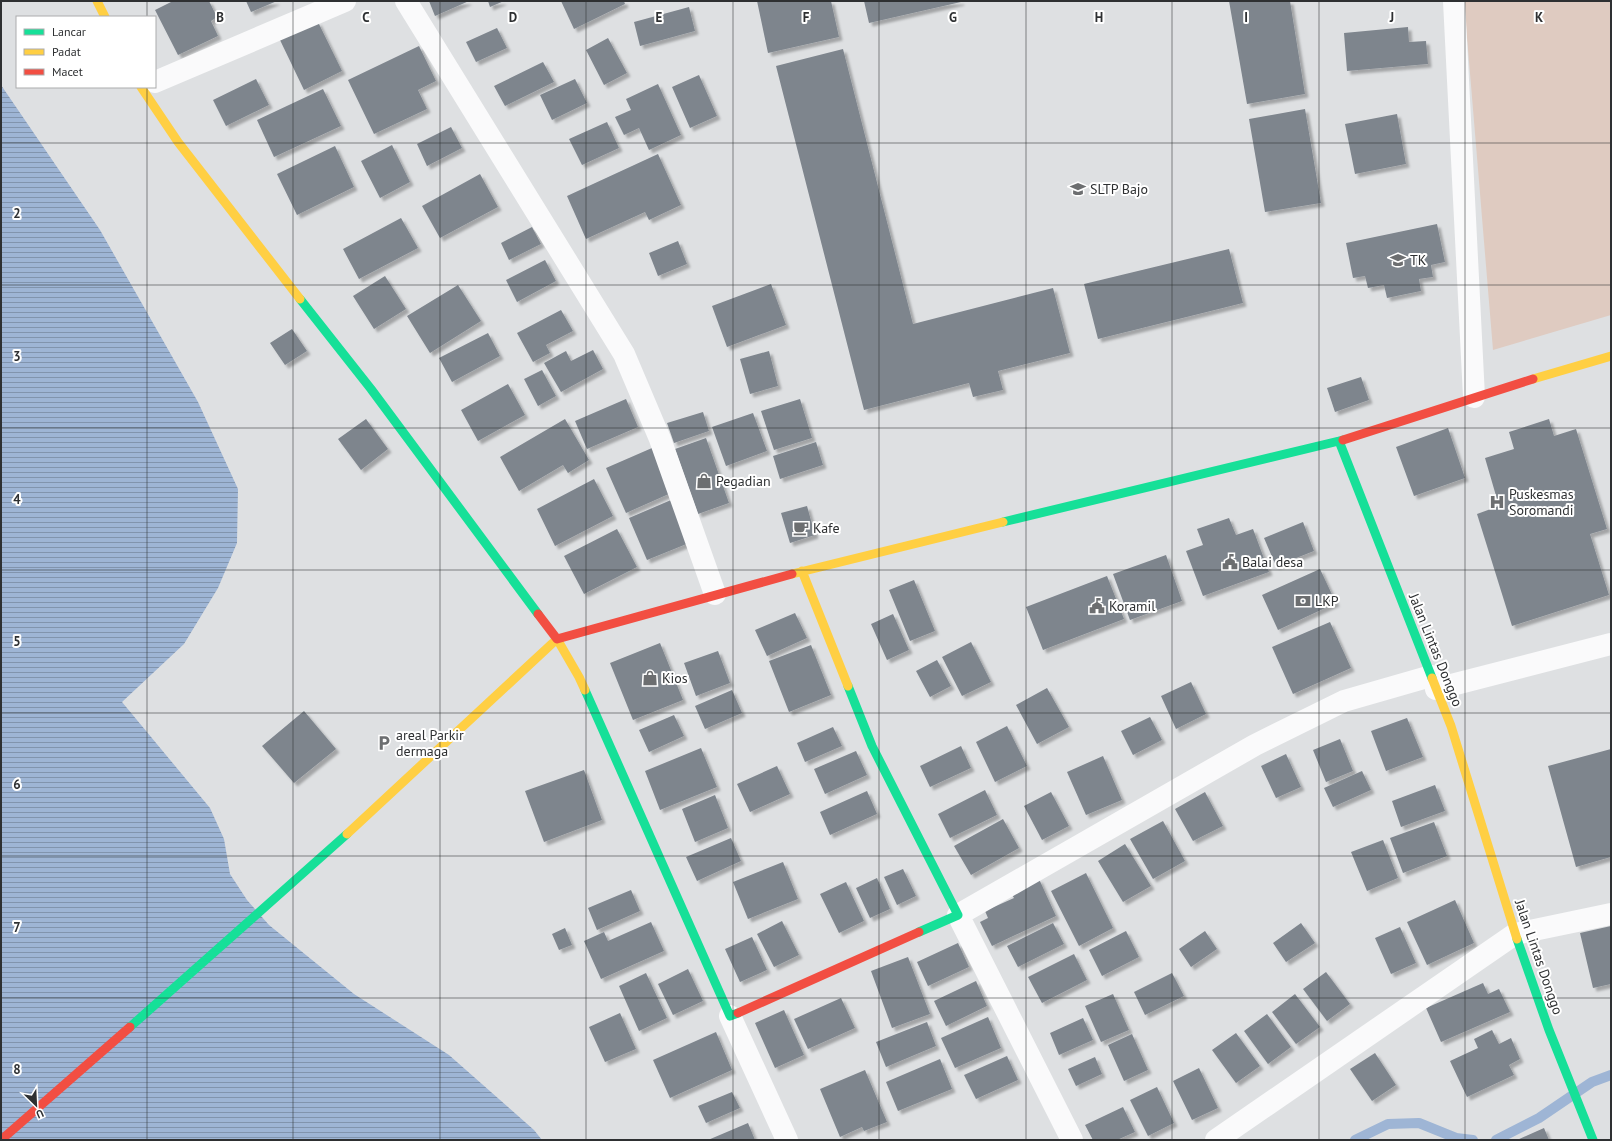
<svg xmlns="http://www.w3.org/2000/svg" width="1612" height="1141" font-family="'PT Sans',sans-serif">
  <style>
    .park { fill: #dfcbc1 }
    .water { fill: url(#water-rules) }
    .lines { fill: none; stroke-linecap: round; stroke-linejoin: round }
    .stream { stroke: #9eb5d5; stroke-width: 10 }
    .building { fill: #7e858d; filter: url(#shadow) }
    .street { stroke: #fafafb; stroke-width: 22 }
    .fast { stroke: #16e098; stroke-width: 9 }
    .slow { stroke: #ffcf43; stroke-width: 9 }
    .jam { stroke: #f24e42; stroke-width: 9 }
    .grid { fill: none; stroke: #2e3032; stroke-width: 1; stroke-opacity: 0.55 }
    .labels { text-anchor: middle; dominant-baseline: central; stroke-width: 4; stroke-linejoin: round; paint-order: stroke }
    .poi-label { font-size: 14px; fill: #2e3032; stroke: #fff; text-anchor: start }
    .street-label { font-size: 14px; fill: #2e3032; stroke: #fff }
    .grid-label { font-size: 13px; text-anchor: middle; font-weight: bold; fill: #2e3032; stroke: #fff; stroke-width: 4; stroke-linejoin: round; paint-order: stroke }
  </style>
  <defs>
    <pattern id="water-rules" width="6" height="5" patternUnits="userSpaceOnUse"><rect width="6" height="5" fill="#9eb5d5"/><path d="M0 2.5h6" fill="none" stroke="#8194ad"/></pattern>
    <filter id="shadow"><feDropShadow dx="3.5" dy="3.5" stdDeviation="1" flood-color="#0004"/></filter>
  </defs>
  <rect width="100%" height="100%" fill="#dee0e2"/>
  <path class="park" d="M1464,1H1611V315L1493,350Z"/>
  <path class="water" d="M1,85L100,230L198,402L238,489L237,543L218,588L184,644L122,702L210,808L224,839L230,874L247,900L269,925L354,994L449,1055L534,1130L542,1140H1Z"/>
  <g class="lines">
    <path class="stream" d="M1355,1140L1388,1124L1419,1123L1456,1138L1473,1140
      M1496,1140L1539,1118L1592,1082L1611,1075"/>
  </g>
  <path class="building" d="M173,1H209L217,17L211,21L218,36L178,55L155,10Z
    M246,1H277L251,12Z
    M429,1H469L435,16Z
    M488,1H504L490,7Z
    M561,1H624L625,4L574,29Z
    M757,1H831L839,37L768,53Z
    M864,1H961V2L869,23Z
    M1229,1H1290L1305,94L1247,104Z
    M689,7L695,31L640,46L634,22Z
    M318,22L342,71L304,90L280,40Z
    M1408,27L1409,42L1426,41L1428,64L1347,71L1344,33Z
    M497,28L507,48L476,62L466,42Z
    M608,38L627,73L604,85L586,50Z
    M419,46L436,81L418,90L427,109L374,134L348,80Z
    M843,49L913,324L1053,288L1070,353L998,371L1003,390L973,397L969,383L864,410L776,66Z
    M543,62L554,82L505,106L494,86Z
    M699,75L717,116L690,128L672,87Z
    M256,79L269,105L226,126L213,100Z
    M575,79L587,103L552,120L540,95Z
    M658,84L681,135L649,150L639,128L624,135L615,117L631,110L626,99Z
    M323,89L341,126L274,157L257,120Z
    M1305,109L1321,203L1265,212L1249,119Z
    M1397,114L1406,164L1355,174L1345,124Z
    M607,122L619,148L582,165L569,139Z
    M451,127L462,148L427,166L417,144Z
    M392,145L410,182L380,198L361,161Z
    M335,146L354,187L297,215L277,174Z
    M658,154L681,205L649,220L645,212L586,239L567,196Z
    M480,174L498,207L440,238L422,206Z
    M401,218L418,248L359,279L343,249Z
    M1437,224L1445,262L1431,265L1433,277L1419,279L1421,291L1387,298L1384,285L1368,288L1365,276L1353,278L1346,243Z
    M532,227L541,244L509,260L501,243Z
    M678,241L687,264L658,276L649,253Z
    M1229,249L1243,303L1098,339L1084,284Z
    M545,260L556,281L517,302L506,280Z
    M385,276L406,309L374,329L353,296Z
    M771,284L786,325L727,347L712,306Z
    M458,285L481,321L430,353L407,316Z
    M561,310L573,331L546,345L550,353L533,362L517,333Z
    M292,329L307,351L285,365L270,343Z
    M488,333L500,356L452,382L439,358Z
    M593,350L603,369L561,392L544,363L566,351L571,361Z
    M769,351L778,386L750,394L740,359Z
    M542,370L556,396L538,406L524,379Z
    M1361,377L1369,400L1335,412L1327,388Z
    M508,384L525,415L478,441L461,410Z
    M626,399L638,427L587,449L575,421Z
    M800,399L812,438L774,450L761,411Z
    M703,412L709,431L674,443L667,423Z
    M753,413L767,451L726,466L712,427Z
    M366,419L388,449L361,470L338,439Z
    M565,419L589,460L568,473L563,465L519,491L500,457Z
    M1549,419L1554,436L1576,429L1607,529L1590,534L1609,595L1512,626L1477,514L1499,506L1485,458L1514,449L1509,432Z
    M1448,428L1465,478L1414,496L1396,447Z
    M706,438L729,503L698,514L675,449Z
    M816,442L823,465L780,479L773,456Z
    M652,448L671,493L626,513L606,468Z
    M594,479L613,516L555,546L537,509Z
    M671,500L689,543L647,560L629,518Z
    M807,506L815,535L790,543L781,513Z
    M1229,518L1236,535L1253,529L1269,572L1203,596L1186,551L1203,545L1197,529Z
    M1303,522L1314,551L1276,566L1264,538Z
    M617,529L637,567L584,594L564,556Z
    M1166,555L1182,601L1130,620L1113,574Z
    M1320,569L1336,603L1278,630L1262,595Z
    M1107,576L1124,619L1043,650L1026,607Z
    M914,580L935,631L910,641L889,590Z
    M795,613L807,638L767,656L755,630Z
    M893,614L909,650L887,660L871,624Z
    M1330,622L1351,668L1293,694L1272,647Z
    M971,642L991,682L962,696L942,657Z
    M660,643L683,700L633,720L610,663Z
    M811,645L831,695L789,712L769,661Z
    M718,651L730,683L696,696L684,663Z
    M937,660L951,686L930,697L916,671Z
    M1191,682L1206,714L1176,729L1161,696Z
    M1047,688L1069,727L1037,744L1016,705Z
    M732,690L742,713L705,729L695,706Z
    M304,711L336,749L294,783L262,746Z
    M674,715L684,736L649,752L639,730Z
    M1150,717L1162,740L1133,755L1121,731Z
    M1407,718L1423,757L1386,771L1371,731Z
    M1007,726L1027,766L995,782L976,742Z
    M833,727L842,746L805,762L797,743Z
    M1340,739L1353,771L1326,782L1313,750Z
    M961,746L971,768L930,787L920,766Z
    M701,748L717,787L660,810L645,771Z
    M1611,749V857L1576,867L1548,766Z
    M856,751L867,775L825,794L814,769Z
    M1286,754L1301,787L1276,798L1261,766Z
    M1103,756L1122,800L1086,815L1067,772Z
    M777,766L790,794L750,812L737,784Z
    M584,770L602,820L544,842L525,791Z
    M1362,771L1371,790L1333,807L1324,788Z
    M1435,785L1445,811L1401,827L1392,801Z
    M985,790L997,815L950,838L938,814Z
    M867,791L877,814L830,835L820,812Z
    M1051,792L1069,826L1042,840L1024,806Z
    M1205,792L1223,826L1193,841L1175,809Z
    M715,795L728,828L695,842L682,809Z
    M1003,819L1019,848L971,875L954,846Z
    M1163,821L1185,861L1153,879L1130,839Z
    M1434,822L1447,856L1403,873L1390,838Z
    M731,838L741,861L697,881L686,857Z
    M1383,840L1398,878L1367,891L1351,852Z
    M1125,844L1151,886L1123,902L1098,861Z
    M783,862L798,899L748,919L733,882Z
    M903,869L916,896L897,905L884,877Z
    M1086,873L1113,928L1079,946L1051,891Z
    M877,878L890,909L870,918L856,888Z
    M1039,879L1056,916L992,946L980,922L988,918L985,911L1014,898L1011,893Z
    M846,882L864,921L839,933L820,894Z
    M631,890L640,911L597,930L588,908Z
    M1455,900L1474,943L1427,965L1407,922Z
    M782,921L799,955L774,967L757,934Z
    M651,922L664,951L601,979L584,941L604,932L608,941Z
    M1053,923L1064,944L1018,967L1007,946Z
    M1301,923L1315,943L1286,962L1273,943Z
    M1611,926V984L1593,988L1580,933Z
    M1400,927L1416,963L1391,974L1375,938Z
    M565,928L572,945L559,950L552,934Z
    M1126,931L1139,957L1102,976L1089,950Z
    M1205,931L1217,949L1191,967L1179,949Z
    M752,937L767,970L740,982L725,949Z
    M958,943L969,967L928,986L917,962Z
    M1074,954L1087,980L1042,1003L1028,977Z
    M908,957L930,1014L892,1028L871,971Z
    M688,969L703,1001L673,1015L658,984Z
    M1326,972L1350,1004L1327,1021L1303,989Z
    M646,973L667,1018L639,1031L619,986Z
    M1172,973L1184,996L1145,1015L1134,992Z
    M976,981L987,1006L946,1026L934,1001Z
    M1483,983L1488,994L1499,989L1510,1012L1441,1042L1426,1008Z
    M1113,994L1129,1030L1101,1042L1085,1006Z
    M1295,994L1320,1027L1296,1044L1272,1012Z
    M841,998L855,1028L808,1049L794,1019Z
    M784,1010L804,1055L775,1068L755,1023Z
    M620,1013L636,1049L605,1062L589,1027Z
    M1267,1014L1291,1047L1268,1064L1244,1031Z
    M988,1017L1001,1048L955,1068L941,1038Z
    M1083,1018L1093,1040L1059,1055L1050,1033Z
    M927,1022L936,1046L886,1067L876,1042Z
    M1492,1030L1499,1044L1511,1038L1520,1059L1509,1065L1514,1075L1467,1097L1450,1061L1478,1048L1474,1039Z
    M716,1032L732,1070L670,1098L653,1060Z
    M1236,1033L1260,1066L1236,1083L1212,1050Z
    M1132,1034L1148,1070L1124,1081L1108,1045Z
    M1375,1053L1396,1085L1372,1101L1350,1069Z
    M1007,1056L1018,1080L976,1099L964,1075Z
    M1095,1057L1102,1074L1076,1086L1068,1069Z
    M940,1059L952,1089L898,1111L886,1082Z
    M1199,1068L1218,1108L1192,1120L1173,1081Z
    M865,1070L887,1122L864,1131L862,1127L840,1137L820,1089Z
    M1157,1087L1174,1123L1148,1136L1130,1100Z
    M732,1092L740,1108L706,1123L698,1106Z
    M1123,1107L1135,1132L1117,1140H1093L1085,1125Z
    M748,1123L755,1140H708Z
    M1544,1128L1549,1140H1517Z"/>
  <g class="lines">
    <path class="street" d="M406,1L624,354L660,439L715,594
      M1454,1L1474,397
      M155,82L345,1
      M1436,689L1611,644
      M730,1016L787,1140
      M1072,1140L958,915L1255,745L1344,701L1431,676
      M1216,1140L1515,934L1611,914"/>
    <path class="fast" d="M300,299L371,389L538,614
      M1343,440L1339,441L1432,678
      M1003,522L1339,441
      M848,686L872,746L958,915L919,932
      M585,690L730,1016L738,1013
      M1517,939L1549,1030L1593,1140
      M130,1027L347,834"/>
    <path class="slow" d="M97,1L105,17
      M141,87L178,142L300,299
      M1533,379L1611,356
      M802,571L848,686
      M792,574L1003,522
      M1432,678L1451,726L1517,939
      M347,834L557,639L579,677L585,690"/>
    <path class="jam" d="M1343,440L1533,379
      M538,614L557,639L792,574
      M738,1013L919,932
      M1,1140L130,1027"/>
  </g>
  <path class="grid" d="M147,1V17M293,1V1140M440,1V1140M586,1V1140M733,1V1140M879,1V1140M1026,1V1140M1172,1V1140M1319,1V1140M1465,1V1140M147,87V1140M1,143H1611M1,285H1611M1,428H1611M1,570H1611M1,713H1611M1,856H1611M1,998H1611"/>
  <defs>
    <symbol id="school-bare" viewBox="-9 -9 18 18"><path d="M0-5L7-2L0 1L-7-2ZM-4 1L0 2.5L4 1V4Q0 6-4 4Z" fill="#6c6e70" stroke="#fff" stroke-width="2.5" paint-order="stroke"/></symbol>
    <symbol id="shop-bare" viewBox="-9 -9 18 18"><path d="M-5-2.5h2.3a2.7 3.5 0 0 1 5.4 0H5L5.5 6h-11ZM-1.5-2.5h3a1.5 2.3 0 0 0-3 0Z" fill="#6c6e70" stroke="#fff" stroke-width="2.5" paint-order="stroke"/></symbol>
    <symbol id="hospital-bare" viewBox="-9 -9 18 18"><path d="M-5-5h3v3.5h4V-5h3V5h-3V1.5h-4V5h-3Z" fill="#6c6e70" stroke="#fff" stroke-width="2.5" paint-order="stroke"/></symbol>
    <symbol id="cafe-bare" viewBox="-9 -9 18 18"><path d="M-5.5-4.5H6V0H3Q3 3.5 0 3.5H-2.5Q-5.5 3.5-5.5 0ZM3-3.2v2h1.7v-2ZM-6 4.5H4V6H-6Z" fill="#6c6e70" stroke="#fff" stroke-width="2.5" paint-order="stroke"/></symbol>
    <symbol id="civic-bare" viewBox="-9 -9 18 18"><path d="M-.6-6.5H3V-4.5H.6V-3L4-1V1h2V6H-6V1h2V-1L-.6-3ZM-1.2 2.5V6h2.4V2.5Z" fill="#6c6e70" stroke="#fff" stroke-width="2.5" paint-order="stroke"/></symbol>
    <symbol id="bank-bare" viewBox="-9 -9 18 18"><path d="M-6-4H6V4H-6ZM0-2.3a2.3 2.3 0 1 0 0 4.6a2.3 2.3 0 1 0 0-4.6Z" fill="#6c6e70" stroke="#fff" stroke-width="2.5" paint-order="stroke"/></symbol>
    <symbol id="parking-bare" viewBox="-9 -9 18 18"><path d="M-3.5-5.5H1a3.5 3.5 0 0 1 0 7H-1V5.5H-3.5ZM-1-3.4V-.6H.8a1.4 1.4 0 0 0 0-2.8Z" fill="#6c6e70" stroke="#fff" stroke-width="2.5" paint-order="stroke"/></symbol>
  </defs>
  <g fill-rule="evenodd">
    <use href="#school-bare" x="1067" y="178" width="22" height="22"/>
    <use href="#school-bare" x="1387" y="249" width="22" height="22"/>
    <use href="#shop-bare" x="693" y="470" width="22" height="22"/>
    <use href="#hospital-bare" x="1486" y="491" width="22" height="22"/>
    <use href="#cafe-bare" x="790" y="517" width="22" height="22"/>
    <use href="#civic-bare" x="1219" y="551" width="22" height="22"/>
    <use href="#bank-bare" x="1292" y="590" width="22" height="22"/>
    <use href="#civic-bare" x="1086" y="595" width="22" height="22"/>
    <use href="#shop-bare" x="639" y="667" width="22" height="22"/>
    <use href="#parking-bare" x="373" y="732" width="22" height="22"/>
  </g>
  <g class="labels">
    <g class="poi-label">
      <text x="1090" y="189">SLTP Bajo</text>
      <text x="1410" y="260">TK</text>
      <text x="716" y="481">Pegadian</text>
      <text x="1509" y="494">Puskesmas<tspan x="1509" dy="16">Soromandi</tspan></text>
      <text x="813" y="528">Kafe</text>
      <text x="1242" y="562">Balai desa</text>
      <text x="1315" y="601">LKP</text>
      <text x="1109" y="606">Koramil</text>
      <text x="662" y="678">Kios</text>
      <text x="396" y="735">areal Parkir<tspan x="396" dy="16">dermaga</tspan></text>
    </g>
    <g class="street-label">
      <text transform="translate(1436 650) rotate(68)">Jalan Lintas Donggo</text>
      <text transform="translate(1539 957) rotate(71)">Jalan Lintas Donggo</text>
    </g>
  </g>
  <g class="grid-label">
    <text x="220" y="22">B</text>
    <text x="366" y="22">C</text>
    <text x="513" y="22">D</text>
    <text x="659" y="22">E</text>
    <text x="806" y="22">F</text>
    <text x="953" y="22">G</text>
    <text x="1099" y="22">H</text>
    <text x="1246" y="22">I</text>
    <text x="1392" y="22">J</text>
    <text x="1539" y="22">K</text>
    <text x="17" y="218">2</text>
    <text x="17" y="361">3</text>
    <text x="17" y="504">4</text>
    <text x="17" y="646">5</text>
    <text x="17" y="789">6</text>
    <text x="17" y="932">7</text>
    <text x="17" y="1074">8</text>
  </g>
  <rect width="1612" height="1141" fill="none" stroke="#2e3032" stroke-width="4"/>
  <rect x="16" y="16" width="140" height="72" fill="#ffffff" stroke="#abacad"/>
  <rect x="24" y="29" width="20" height="6" fill="#16e098" stroke="#abacad"/>
  <text x="52" y="36" font-size="12" fill="#2e3032">Lancar</text>
  <rect x="24" y="49" width="20" height="6" fill="#ffcf43" stroke="#abacad"/>
  <text x="52" y="56" font-size="12" fill="#2e3032">Padat</text>
  <rect x="24" y="69" width="20" height="6" fill="#f24e42" stroke="#abacad"/>
  <text x="52" y="76" font-size="12" fill="#2e3032">Macet</text>
  <g transform="translate(36 1105) rotate(156)" stroke="#ffffff" stroke-width="3" paint-order="stroke">
  <path d="M0-3L7 15L0 10L-7 15Z" fill="#2e3032"/>
  <text y="-6" font-size="11" font-weight="bold" text-anchor="middle" fill="#2e3032">U</text>
  </g>
</svg>
